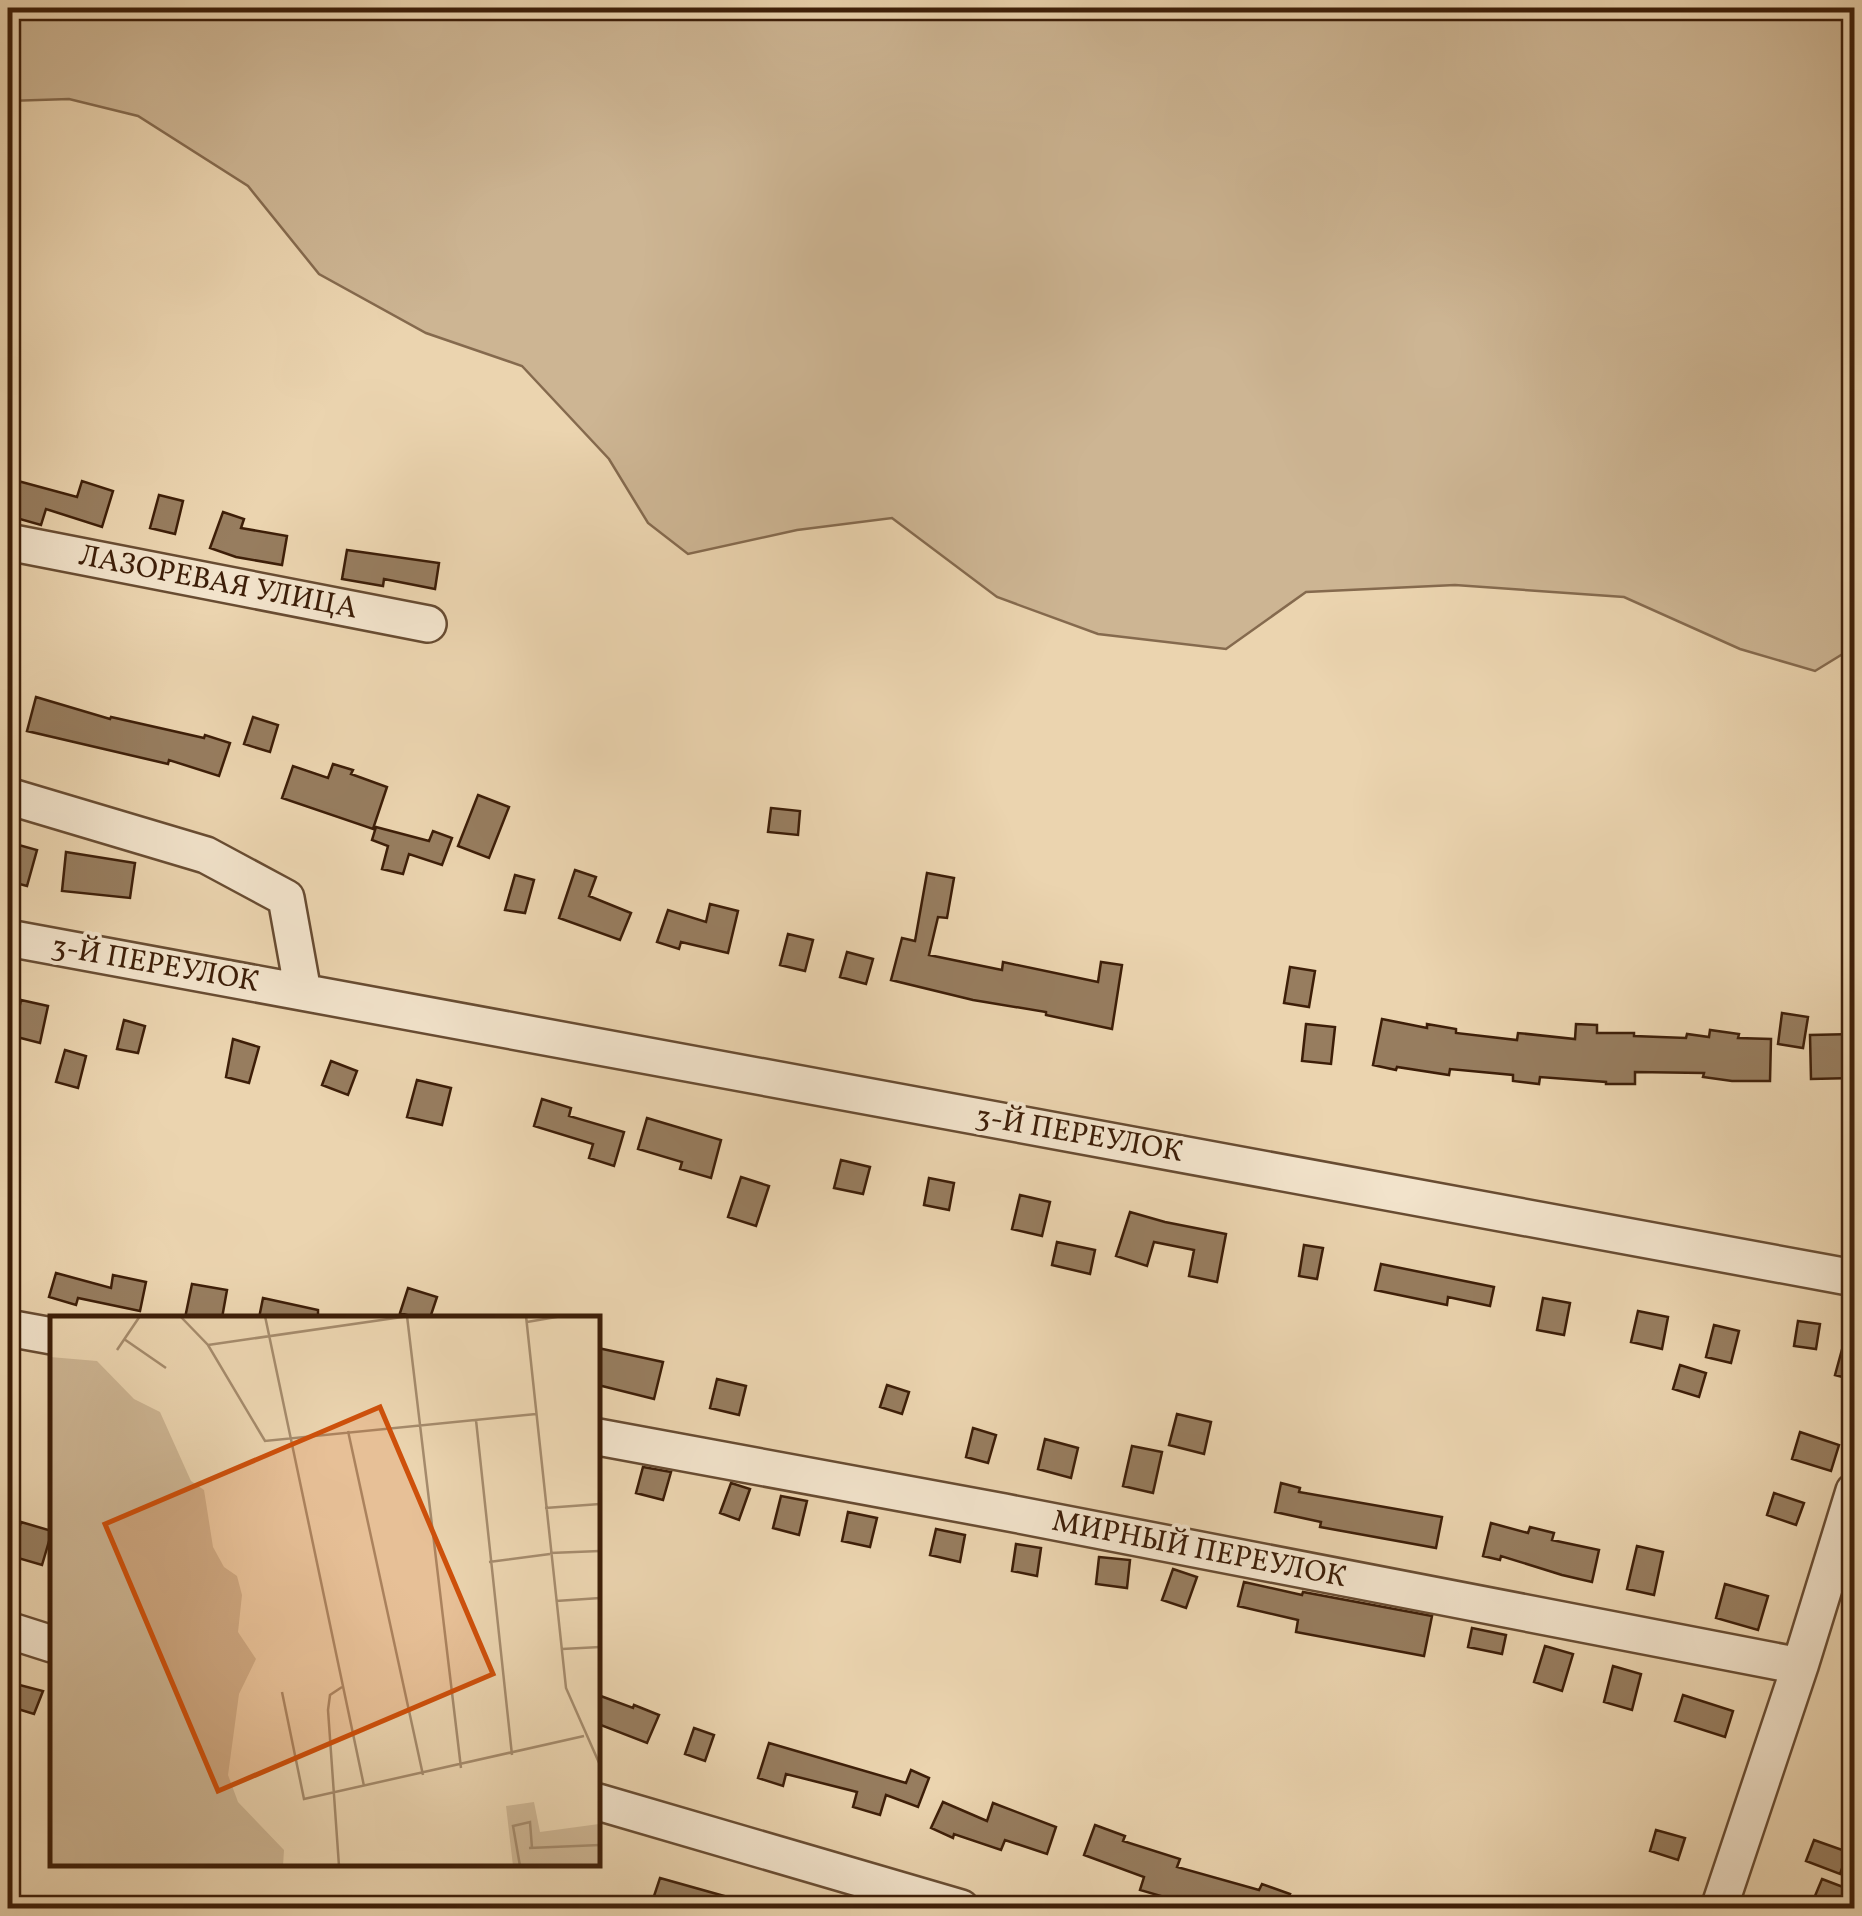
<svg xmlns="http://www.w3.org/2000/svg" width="1862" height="1916" font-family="Vollkorn,serif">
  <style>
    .green { fill: #cdb593; stroke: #856a4e; stroke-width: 2.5 }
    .building { fill: #977d5f; stroke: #3d1e08; stroke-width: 2.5 }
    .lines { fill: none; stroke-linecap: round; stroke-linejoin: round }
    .minor-casing { stroke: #684c32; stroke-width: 40 }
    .minor { stroke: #f2e3cb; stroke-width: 35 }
    .labels { text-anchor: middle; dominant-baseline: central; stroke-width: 8; stroke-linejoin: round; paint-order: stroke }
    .street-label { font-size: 30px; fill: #3d1e08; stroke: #f2e3cb }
    .inset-road { fill: none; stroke: #a58b6c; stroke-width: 2.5 }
    .view { fill: #ce500b; fill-opacity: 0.15; stroke: #ce500b; stroke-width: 5 }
    .inset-edge { fill: none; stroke: #3d1e08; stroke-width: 5 }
  </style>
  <rect width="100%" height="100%" fill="#ebd4af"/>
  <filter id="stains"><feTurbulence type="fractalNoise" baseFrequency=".002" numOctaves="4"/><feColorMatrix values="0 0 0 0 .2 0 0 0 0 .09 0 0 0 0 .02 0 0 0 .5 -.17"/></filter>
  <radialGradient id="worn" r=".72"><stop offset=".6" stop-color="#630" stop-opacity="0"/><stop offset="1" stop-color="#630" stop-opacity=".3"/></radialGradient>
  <path class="green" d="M8,8H1854V647L1815,671L1740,649L1624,597L1455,585L1306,592L1226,649L1098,634L997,597L892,518L797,530L688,554L648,523L609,459L522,366L426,333L319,274L248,186L138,116L69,99L8,101Z"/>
  <path class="building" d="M18,481L77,497L82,481L113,491L102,527L46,509L41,525L9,516Z
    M159,495L183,501L175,534L150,528Z
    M223,512L244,519L241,528L287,536L282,565L236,557L210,548Z
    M347,550L439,563L435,589L384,579L383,586L342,579Z
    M36,697L110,719L111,717L204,738L205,735L230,743L219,776L169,760L168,764L27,731Z
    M253,717L278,725L270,752L244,744Z
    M333,764L353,770L351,774L387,787L373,829L282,798L293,766L328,778Z
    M478,795L509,807L489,858L458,846Z
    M771,808L800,811L798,835L768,832Z
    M376,827L429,841L433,831L452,838L442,865L409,854L403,874L382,869L388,846L372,840Z
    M8,842L37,850L27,886L8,881Z
    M66,852L135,863L130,898L62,891Z
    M575,870L596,877L589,896L631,913L620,940L559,918Z
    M927,873L954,878L947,918L938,917L929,955L1002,970L1003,962L1098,982L1101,962L1122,965L1112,1029L1046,1015V1012L973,1000L891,980L902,938L915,941Z
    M515,875L534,880L525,913L505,910Z
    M710,904L738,911L728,953L681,942L679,949L657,942L668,910L706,922Z
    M788,934L813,940L805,971L780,965Z
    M847,952L873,959L866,984L840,977Z
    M1290,967L1315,971L1309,1007L1284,1003Z
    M21,1000L48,1006L40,1043L13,1036Z
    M1782,1013L1808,1017L1803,1048L1778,1044Z
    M1382,1019L1427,1028V1024L1456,1029V1033L1517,1040L1518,1033L1575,1039L1576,1024L1597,1025V1033H1634V1036L1686,1038L1687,1034L1709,1037L1710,1030L1739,1034L1738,1038L1771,1039L1770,1081H1732L1703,1077L1704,1073L1635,1072V1084H1606V1082L1540,1077L1539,1084L1513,1081V1075L1450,1069L1449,1075L1397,1067L1396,1070L1373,1065Z
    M124,1020L145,1026L138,1053L117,1049Z
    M1306,1024L1335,1027L1331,1064L1302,1061Z
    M1854,1034V1078L1811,1079L1810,1035Z
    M233,1039L259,1047L249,1083L226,1077Z
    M65,1050L86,1056L78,1088L56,1082Z
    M331,1061L357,1071L348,1095L322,1085Z
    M417,1080L451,1088L442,1125L407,1117Z
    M542,1099L571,1108L569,1116L624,1132L614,1166L589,1158L593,1144L534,1126Z
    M647,1118L721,1140L711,1178L680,1169L682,1162L638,1149Z
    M841,1160L870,1167L863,1194L834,1188Z
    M741,1177L769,1186L756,1226L728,1217Z
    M929,1178L954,1183L949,1210L924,1205Z
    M1020,1195L1050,1202L1042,1236L1012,1229Z
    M1130,1212L1165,1222L1226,1234L1217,1282L1189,1276L1194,1250L1154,1242L1147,1266L1116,1256Z
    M1057,1242L1095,1250L1090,1274L1052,1265Z
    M1304,1245L1323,1248L1317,1279L1299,1276Z
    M1381,1264L1494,1287L1490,1306L1448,1297L1447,1305L1375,1290Z
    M56,1273L111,1288L113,1275L146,1282L140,1311L78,1298L76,1305L49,1297Z
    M192,1284L227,1290L222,1318H185Z
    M408,1288L437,1297L430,1318H417L400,1313Z
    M263,1298L318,1310V1318H259Z
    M1543,1298L1570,1303L1564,1335L1537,1330Z
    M1638,1311L1668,1317L1662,1349L1631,1342Z
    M1798,1321L1820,1324L1816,1349L1794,1346Z
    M1849,1324L1854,1325V1380L1835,1375Z
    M1714,1325L1739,1331L1731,1363L1706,1357Z
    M598,1348L663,1362L654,1399L598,1385Z
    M1680,1365L1706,1373L1699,1397L1673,1389Z
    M717,1379L746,1386L739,1415L710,1408Z
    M887,1385L909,1392L902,1414L880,1407Z
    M1177,1414L1211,1422L1204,1454L1169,1445Z
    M973,1428L996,1435L988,1463L966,1457Z
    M1800,1432L1839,1445L1831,1471L1792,1459Z
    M1045,1439L1078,1448L1071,1478L1038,1469Z
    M1132,1446L1162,1452L1153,1493L1123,1486Z
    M643,1467L671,1472L663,1500L636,1493Z
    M731,1483L750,1489L739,1520L720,1513Z
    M1281,1483L1300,1488L1299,1492L1442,1517L1436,1548L1320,1527L1321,1522L1275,1512Z
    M1774,1493L1804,1503L1796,1525L1767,1515Z
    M781,1496L807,1501L799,1535L773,1528Z
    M848,1512L877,1518L870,1547L842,1541Z
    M21,1522L52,1531L42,1565L11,1556Z
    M1491,1523L1528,1533L1530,1527L1554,1533L1552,1540L1599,1550L1592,1582L1562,1575L1501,1556L1500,1560L1483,1556Z
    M936,1529L965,1535L960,1562L930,1555Z
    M1016,1544L1041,1548L1037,1576L1012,1571Z
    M1637,1546L1663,1552L1654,1595L1627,1589Z
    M1099,1557L1130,1560L1127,1588L1096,1584Z
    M1173,1569L1197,1577L1186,1608L1162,1600Z
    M1244,1582L1302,1595L1303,1592L1432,1616L1424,1656L1296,1632L1298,1620L1238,1606Z
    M1725,1584L1768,1596L1758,1630L1716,1618Z
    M1472,1628L1506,1635L1502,1654L1468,1647Z
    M1545,1646L1573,1654L1562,1691L1534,1682Z
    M1613,1666L1641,1674L1632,1710L1604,1702Z
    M8,1682L43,1691L34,1714L8,1706Z
    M598,1695L633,1708L634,1705L659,1715L647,1743L598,1724Z
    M1683,1695L1733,1711L1725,1737L1675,1721Z
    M694,1728L714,1735L705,1761L685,1754Z
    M769,1743L906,1783L911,1770L929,1778L918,1807L886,1795L880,1815L853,1807L857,1792L786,1774L783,1786L758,1778Z
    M943,1802L987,1821L993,1803L1056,1827L1047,1854L1005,1840L1001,1850L954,1834L953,1838L931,1828Z
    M1095,1825L1125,1836L1123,1841L1180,1859L1177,1867L1259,1890L1262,1884L1290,1894L1288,1898L1304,1903V1908H1202L1140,1890L1144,1877L1084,1855Z
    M1656,1830L1685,1838L1678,1860L1650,1851Z
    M1814,1840L1848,1852L1840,1874L1806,1861Z
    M660,1878L749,1903L748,1908H676L652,1902Z
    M1822,1879L1851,1890L1844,1908H1810Z"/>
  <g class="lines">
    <defs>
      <path id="minor" d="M8,542L428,624
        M8,796L206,855L286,898L303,992
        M8,938L1854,1278
        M8,1328L52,1336
        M598,1437L1004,1512L1800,1666
        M8,1630L52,1644
        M598,1802L961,1908
        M1719,1908L1800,1666L1854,1491"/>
    </defs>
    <use href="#minor" class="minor-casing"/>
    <use href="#minor" class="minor"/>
  </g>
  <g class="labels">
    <g class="street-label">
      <text transform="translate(218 583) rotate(11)">ЛАЗОРЕВАЯ УЛИЦА</text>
      <text transform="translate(155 965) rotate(10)">3-Й ПЕРЕУЛОК</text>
      <text transform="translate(1079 1135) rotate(10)">3-Й ПЕРЕУЛОК</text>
      <text transform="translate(1199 1550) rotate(11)">МИРНЫЙ ПЕРЕУЛОК</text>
    </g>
  </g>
  <g transform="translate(50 1316)">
    <rect width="550" height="550" fill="#ebd4af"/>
    <path d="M0,41L47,45L84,83L110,96L141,165L154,174L163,231L174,251L187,260L192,279L188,316L206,343L189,378L178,459L188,486L234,534L233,550H0ZM484,486L490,516L549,508L550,550H463L456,490Z" fill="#cdb593"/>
    <path class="inset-road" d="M130,0L158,29L215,125L486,98M215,0L314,470M357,0L411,452M476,0L516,372L550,449M477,6L512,0M74,23L116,52M158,29L359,0M67,34L90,0M426,104L462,439M298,115L373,459M495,192L550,188M500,237L550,235M439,246L500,238M506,285L550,282M512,333L550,331M232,376L254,483L534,420M479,532L550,529M289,550L278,394L280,379L292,371M470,550L463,510L480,506L482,532"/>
    <path class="view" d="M330,91L443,358L168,475L55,208Z"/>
    <rect width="550" height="550" class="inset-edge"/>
  </g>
  <rect width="1862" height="1916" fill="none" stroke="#ebd4af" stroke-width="40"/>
  <rect x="10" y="10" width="1842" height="1896" fill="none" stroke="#3d1e08" stroke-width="5"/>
  <rect x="20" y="20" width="1822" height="1876" fill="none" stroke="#3d1e08" stroke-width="2.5"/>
  <rect width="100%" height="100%" filter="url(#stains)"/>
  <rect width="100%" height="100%" fill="url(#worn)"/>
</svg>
